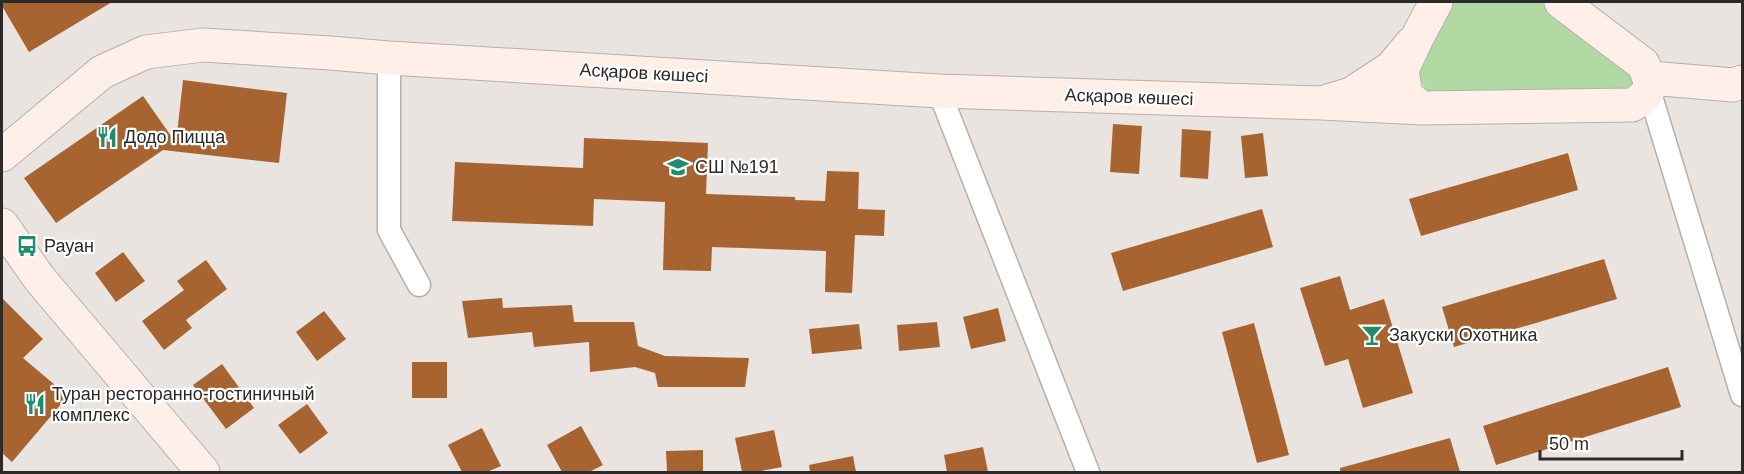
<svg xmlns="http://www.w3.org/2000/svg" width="1744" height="474" font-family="Helvetica,sans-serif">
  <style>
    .green { fill: #b1d9a3 }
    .building { fill: #a86430 }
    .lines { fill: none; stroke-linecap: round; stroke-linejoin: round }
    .street-casing { stroke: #b6b0ac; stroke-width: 25 }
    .secondary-casing { stroke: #b6b0ac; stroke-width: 35 }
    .street { stroke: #fff; stroke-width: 22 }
    .secondary { stroke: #feefe8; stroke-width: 33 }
    .labels { text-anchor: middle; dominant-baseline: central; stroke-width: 4.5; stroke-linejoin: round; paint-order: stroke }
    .street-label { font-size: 18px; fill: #2c2a29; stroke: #fff }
    .poi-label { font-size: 18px; fill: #2c2a29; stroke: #fff; text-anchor: start }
  </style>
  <rect width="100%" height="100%" fill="#eae4e1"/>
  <path class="green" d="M1451,2H1543L1631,66L1633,80L1628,94L1429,96L1415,70Z"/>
  <path class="building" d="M2,2H112L29,52L2,6Z
    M183,80L287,93L279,163L163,150L56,223L24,178L143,96L176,143Z
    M1113,124L1142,126L1139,174L1110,172Z
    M1182,129L1211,131L1208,179L1180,177Z
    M1263,133L1268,176L1245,178L1241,136Z
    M584,138L708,143L706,194L795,197V200L825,201L827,171L859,172L858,209L885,210L884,236L855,235L852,293L825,292L826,251L712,247L711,271L663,270L665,202L594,199L593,226L452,221L455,162L583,168Z
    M1568,153L1578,190L1421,236L1409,199Z
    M1262,209L1273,247L1123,291L1111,253Z
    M123,252L145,281L116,302L95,273Z
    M1604,259L1617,299L1454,347L1442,307Z
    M206,260L227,289L186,320L192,328L164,350L142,321L184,290L177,281Z
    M1340,276L1350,310L1384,299L1413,393L1363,408L1348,359L1325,366L1300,288Z
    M2,298L43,339L23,358L68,396L12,462L2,453Z
    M502,298L503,308L572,305L574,322H634L638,346L665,356L749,358L745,387H658L655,373L635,367L590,372L589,342L534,347L532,332L468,338L462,301Z
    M998,308L1006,341L971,349L963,317Z
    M324,311L346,339L317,361L296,332Z
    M937,322L940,347L899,351L897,325Z
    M1254,323L1289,455L1257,463L1222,332Z
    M859,324L862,349L812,354L809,329Z
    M412,362H447V398H412Z
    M222,364L254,408L226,429L193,385Z
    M1668,367L1681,407L1496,465L1483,426Z
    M307,404L328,433L300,454L278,425Z
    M581,426L603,465L589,472H562L547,445Z
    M482,428L501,466L487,472H462L448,445Z
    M774,430L782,467L756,472H742L735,438Z
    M1450,438L1460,472H1340V468Z
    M983,447L988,472H947L944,455Z
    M703,450V472H667L666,451Z
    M853,456L856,472H810L809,465Z"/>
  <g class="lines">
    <defs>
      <path id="street" d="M389,58V230L419,285
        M1649,90L1742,395
        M939,91L1088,472"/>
      <path id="secondary" d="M1436,2L1417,38L1402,70L1406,96L1422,108L1632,105C1653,93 1653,85 1643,64L1561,2
        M1650,78L1733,85L1742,82
        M1328,101L1351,94L1391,68L1412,43
        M2,155L102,72L146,52L203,45L330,53L389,58L939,91L1321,103L1422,108
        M2,225L39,278L203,472"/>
    </defs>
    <use href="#street" class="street-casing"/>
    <use href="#secondary" class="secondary-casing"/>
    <use href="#street" class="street"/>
    <use href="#secondary" class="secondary"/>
  </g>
  <defs>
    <symbol id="restaurant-bare" viewBox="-9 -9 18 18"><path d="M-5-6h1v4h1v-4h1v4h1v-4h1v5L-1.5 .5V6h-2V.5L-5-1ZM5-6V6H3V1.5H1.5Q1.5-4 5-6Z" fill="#1d8d6d" stroke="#fff" stroke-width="2.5" paint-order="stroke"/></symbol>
    <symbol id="school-bare" viewBox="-9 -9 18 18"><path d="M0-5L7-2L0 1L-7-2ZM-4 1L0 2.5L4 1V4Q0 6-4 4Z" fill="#1d8d6d" stroke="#fff" stroke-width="2.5" paint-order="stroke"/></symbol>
    <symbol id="bus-bare" viewBox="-9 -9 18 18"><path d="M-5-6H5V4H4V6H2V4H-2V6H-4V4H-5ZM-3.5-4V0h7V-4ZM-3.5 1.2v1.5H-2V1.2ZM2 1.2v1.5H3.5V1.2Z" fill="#1d8d6d" stroke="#fff" stroke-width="2.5" paint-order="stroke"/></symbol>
    <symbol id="bar-bare" viewBox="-9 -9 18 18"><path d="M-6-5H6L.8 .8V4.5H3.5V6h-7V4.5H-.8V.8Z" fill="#1d8d6d" stroke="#fff" stroke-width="2.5" paint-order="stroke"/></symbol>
  </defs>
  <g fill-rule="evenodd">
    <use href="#restaurant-bare" x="92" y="122" width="30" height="30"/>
    <use href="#school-bare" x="663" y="152" width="30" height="30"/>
    <use href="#bus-bare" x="12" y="231" width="30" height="30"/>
    <use href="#bar-bare" x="1357" y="320" width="30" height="30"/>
    <use href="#restaurant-bare" x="20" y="389" width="30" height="30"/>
  </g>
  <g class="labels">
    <g class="street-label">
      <text transform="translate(644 73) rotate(3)">Асқаров көшесі</text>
      <text transform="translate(1129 97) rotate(2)">Асқаров көшесі</text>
    </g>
    <g class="poi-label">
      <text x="124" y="137">Додо Пицца</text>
      <text x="695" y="167">СШ №191</text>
      <text x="44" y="246">Рауан</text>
      <text x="1389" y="335">Закуски Охотника</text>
      <text x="52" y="394">Туран ресторанно-гостиничный<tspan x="52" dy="21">комплекс</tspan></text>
    </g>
  </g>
  <rect width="1744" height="474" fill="none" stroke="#2c2a29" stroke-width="6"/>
  <path d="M1540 450v9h142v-9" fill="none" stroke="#2c2a29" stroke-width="3"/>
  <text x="1549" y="450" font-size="18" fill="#2c2a29" stroke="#ffffff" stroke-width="4.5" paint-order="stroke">50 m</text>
</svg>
